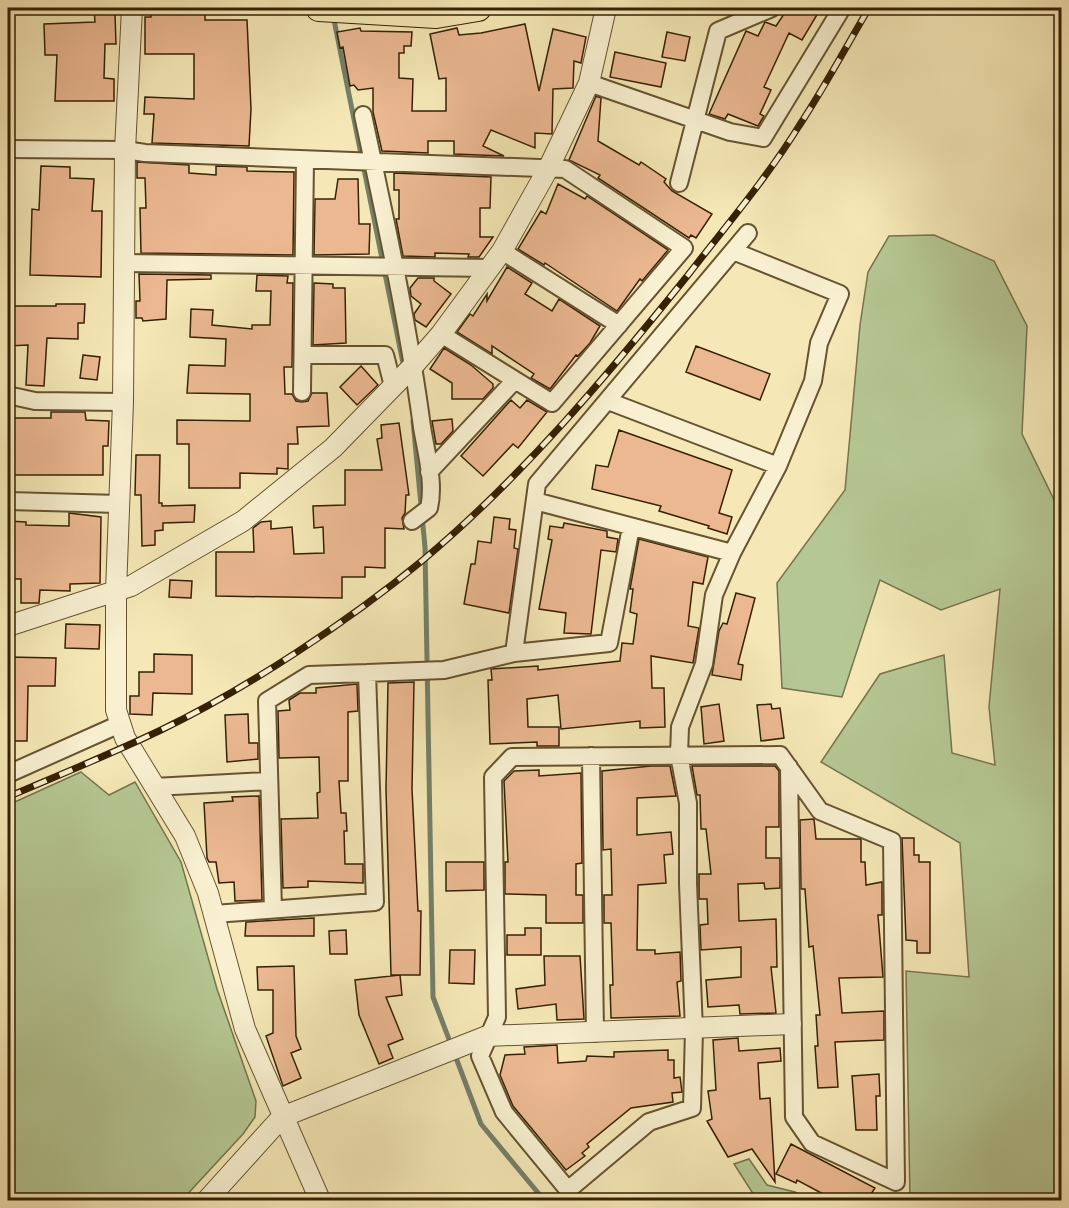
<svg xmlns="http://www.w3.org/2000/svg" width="1069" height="1208" font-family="'Sorts Mill Goudy',serif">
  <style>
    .green { fill: #b5c793; stroke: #76744c; stroke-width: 1.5 }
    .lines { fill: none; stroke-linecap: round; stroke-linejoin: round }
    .stream { stroke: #738069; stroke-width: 5 }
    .building { fill: #ebb891; stroke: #362104; stroke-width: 1.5 }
    .minor-casing { stroke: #665330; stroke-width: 20 }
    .tertiary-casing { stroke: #665330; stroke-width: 22 }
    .primary-casing { stroke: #362104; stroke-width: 28 }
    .minor { stroke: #f8f0d0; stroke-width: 16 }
    .tertiary { stroke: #f8f0d0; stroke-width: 20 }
    .primary { stroke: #f5e8b6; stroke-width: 26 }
    .rail-casing { stroke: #362104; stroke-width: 7 }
    .rail { stroke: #f8f0d0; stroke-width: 4.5; stroke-dasharray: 14; stroke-linecap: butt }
  </style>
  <rect width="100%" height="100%" fill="#f5e8b6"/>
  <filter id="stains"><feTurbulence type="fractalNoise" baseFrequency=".00333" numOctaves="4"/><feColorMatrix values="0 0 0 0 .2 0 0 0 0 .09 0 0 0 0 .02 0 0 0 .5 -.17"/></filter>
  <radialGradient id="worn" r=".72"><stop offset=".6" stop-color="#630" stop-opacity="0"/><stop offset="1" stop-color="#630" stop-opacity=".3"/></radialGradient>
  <path class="green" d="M934,235L994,261L1027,326L1022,434L1061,514L1062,700L1059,712L1062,714L1061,1200H910L906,971L969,977L960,843L821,762L880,674L944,655L952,753L995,765L989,707L1000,589L941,610L880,580L842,697L782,688L777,583L845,490L860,325L868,272L889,236Z
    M81,772L109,795L135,782L181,862L217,989L256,1101L255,1117L243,1134L182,1200H8V805Z
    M749,1159L767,1185L795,1192L811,1200H757L734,1164Z"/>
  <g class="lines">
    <path class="stream" d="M333,15L404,368
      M413,421L425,547L433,997L481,1124L544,1200"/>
  </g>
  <path class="building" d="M94,8H109L115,14L116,44H105L104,78L114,79V101H55L57,55H45L44,24L95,22Z
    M788,8H821L802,40L789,33L764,87L771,90L760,114L764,116L758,126L728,114L725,119L709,114L746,31L758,36L765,22L776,26Z
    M151,12H205V20H247L251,109L249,146L152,143L154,114H144L145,97L194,99V54H145V17H151Z
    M525,24L539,91L553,29L586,37L581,63L574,61L573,88L553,89L552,134L535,133V148L491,130L483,146L504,156L454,154V141H428V153L382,151L373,112V88L358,90L354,85L350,86L343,47L340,48L337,32L360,28L361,31L412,32L411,46H404V53H399V78L413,79L412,111H446V78L439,79L430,34L457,28L459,35L481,33Z
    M667,32L690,37L685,61L662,57Z
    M615,52L666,63L661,87L610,77Z
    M596,96L601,98L598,141L639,165L641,162L666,179L664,182L672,191L712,214L696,238L691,235L689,238L598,178L600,175L569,160Z
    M137,162L189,165V173L216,175V166L247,167V171L294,172L293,255L141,253L140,208H146L145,178H137Z
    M41,166L70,167V178L94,179L92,211H102L101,277L30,275L32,209L39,210Z
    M394,173L491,177L490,208H480V237H493L479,257H468L469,254L435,253V257L403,256L396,219H399V190H394Z
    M338,179H358L359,224H370L369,254L314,255L315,199H335Z
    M558,184L585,199L587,196L668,250L642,281L640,279L617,311L545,263L544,265L518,249L541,211L546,214Z
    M507,267L532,283L525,294L552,311L559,299L600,326L590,343L578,356L576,355L550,389L531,378L534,374L492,346V354L457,332L470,314L473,316L487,294V301Z
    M139,274L211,275V279L167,280L166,319L143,321L142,318H136V301H140Z
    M257,275L288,276L287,283H293L292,367H284L285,394H292L296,401L302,402L308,401L312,393H327L329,426L297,427L298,444H288V469L277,468V474L240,473V488H189V444H177V420L250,421V394L187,393L189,365L225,366L226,339L190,337L191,309L213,310L212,325L252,329V325H270L271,291H256Z
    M418,278H434V281L451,294L426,327L415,320L414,314L421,304L411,296L410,288Z
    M314,283L333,284V288H345L346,343L313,345Z
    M56,304H85L84,323H78V339L47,338L44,386L26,385L28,345L8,346V306H56Z
    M696,346L770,374L760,400L686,372Z
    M444,348L471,365L493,384V388L483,399H452V383L430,369Z
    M83,355L100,357L97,380L80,378Z
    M361,366L378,385L357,405L340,387Z
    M511,400L520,408L527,400L547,412L518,448L513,444L483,476L461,456Z
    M51,412H85L86,420L109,421L108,446H103V475H8V418H51Z
    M452,419L453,431L441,444H436L432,421Z
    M399,423L409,495H406L405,513L402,518L404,529L385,528V568L365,567V577H342V598L216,596V552H254L253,528L261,522L271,521V529L292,527L294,554L324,553L323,527L314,528L313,506L345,505V470H382L377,439L382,438L381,425Z
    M619,430L732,470L719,513L732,517L727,534L708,528L709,526L659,511L661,506L592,489L596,465L608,467Z
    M136,455H160L159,503H162V506L195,505L194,522L163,523V530L155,531V545L142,546L141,495H135Z
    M69,513L101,517L100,583L70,584V591L40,590L39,603H21V579H8V521L26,522V525L69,526Z
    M494,517L510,519L509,529L516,530L514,548L518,549L509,613L464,604L471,564H475L478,541L491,543Z
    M564,523L607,531V537L618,539L616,552L601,550L591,634L564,633L566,613L539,609L552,540L548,539L550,526L563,528Z
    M639,539L708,557L703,584L693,582L688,626L699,628L693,663L651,656L652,688H664L665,727L640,728V721L561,729L558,695L527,699L528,727H559V746H537V742L490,744L488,680H492L491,669L538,666V670L620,661L622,643L633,644L637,614L630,612L633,589H630Z
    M170,580L192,581L191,598L169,597Z
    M736,593L755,598L738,664L743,665L741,680L712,675L719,631L723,623L727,624Z
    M66,624L100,625L99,649L65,648Z
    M154,654L192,655V694L153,693L152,715L130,714V696H139V672H154Z
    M8,657L56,658L55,686H28L27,741H11L12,733H8Z
    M414,682L412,789L418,911H421L420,975H391L386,789L388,683Z
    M357,684L358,711L348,712V781H339L341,813H346L347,831H344L345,864H363V883L308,881V887L283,888L281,819L318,818L317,793L320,792L319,757L279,758L278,711L290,710L289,700L300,693H316V688Z
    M719,704L724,741L704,744L701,707Z
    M771,704L772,709L780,708L784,738L761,741L757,705Z
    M248,714L249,743H258V759L227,762L225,715Z
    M651,766H670L676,796L637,798V835L671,832L673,854L664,855L666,883L638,885L637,950H655V954L680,952L681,981L677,982L680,1016L611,1018L610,985H613L611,923H604V895H612L611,849L603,850L602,771Z
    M692,766H775L779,771V827H766V858H780V888L765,889L764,883L738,884L739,921L776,919L777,967H771L776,1013L740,1014L739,1005L708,1007L706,980L741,977V947L701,950L700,925L708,924L707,899H699V874H711L706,829H701L700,795H697Z
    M539,770V776L581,773L582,863L576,864V895H583V923H546V895L505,894V862H508L504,781L514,771Z
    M259,796L262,900L235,901L234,882L219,883L216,862H209L207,858L204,803L233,801L232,797Z
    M814,819L816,839H861V862H865L866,885L882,882V915H878L883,977L839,978L842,1013L884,1011V1040L835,1042L838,1087L818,1088L815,1046H818L816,1015H820L813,946L809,947L805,889H801L800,820Z
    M902,838H914V855H919V862H930V953H917V941L906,940Z
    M446,862H484V890L446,891Z
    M314,918V936H245L246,922Z
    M525,928H541V955H507V935H525Z
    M346,930L347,954H330L329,931Z
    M450,950H475L474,984L449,983Z
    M544,956H580L584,1019L557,1020L556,1004L518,1009L516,989L545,985Z
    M294,966L296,1036L301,1049L291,1053L301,1078L283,1086L266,1036L273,1033V990H258L257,967Z
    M400,975L402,995L386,997L403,1039L388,1045L393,1058L379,1064L359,1015L355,980Z
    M738,1038L739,1051L780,1048L781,1061L758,1063L760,1099L770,1098L775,1182L752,1149L728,1157L707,1121L712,1119L708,1091L716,1090L713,1040Z
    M557,1045L558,1063L586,1061L587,1056L614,1057V1052L668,1050V1060H674V1078L680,1077L682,1092L672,1093L673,1102L631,1108L587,1144L589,1147L582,1153L585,1156L566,1170L513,1106L500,1075L505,1055L525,1054L524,1047Z
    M879,1074L880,1096H876L877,1130H856L852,1076Z
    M791,1144L875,1188L867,1200H824L827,1196L797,1180L796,1183L776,1174Z"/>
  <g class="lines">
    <defs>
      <path id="minor" d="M589,83L730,132L763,138L842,8
        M363,115C385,218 408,322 422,427C426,452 435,483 429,508L412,521
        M8,149L125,150L145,153L565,169L684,248L552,403L441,334
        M679,183L718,31L772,8
        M502,251L619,325
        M733,251L840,294L819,343L813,381L778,466L732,553L714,595L704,664L680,727L679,755L688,803V884L694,1030L692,1108L649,1122L568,1190L504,1112L480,1056L497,1017L493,777L512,757L780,755L820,811L892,841L896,1182L812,1143L794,1117L789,767
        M124,263L490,268
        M303,355H385L393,386
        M302,392L305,160
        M8,399L12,396L35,401L123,402
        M608,401L778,466
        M429,472L515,380
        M8,501L119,504
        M535,501L732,553
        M514,653L537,484L748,233
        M367,673L444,670L514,653L609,643L631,527
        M591,756L595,1033
        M8,774L120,724
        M154,787L268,781
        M214,914L375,902L367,673L309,675L267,701L273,909"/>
      <path id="tertiary" d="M132,8L125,150L123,402L116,591V710L125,738L185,836L208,893L245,1029L320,1200
        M8,626L131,586L243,521L333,448L414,365L441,334L502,251L549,167L589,83L606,8
        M207,1200L282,1117L487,1036L791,1024"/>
      <path id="primary" d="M319,8L436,15L478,8"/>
    </defs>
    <use href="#minor" class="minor-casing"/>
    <use href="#tertiary" class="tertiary-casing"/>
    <use href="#primary" class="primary-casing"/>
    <use href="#minor" class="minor"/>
    <use href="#tertiary" class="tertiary"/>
    <use href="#primary" class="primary"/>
    <defs>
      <path id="rail" d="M8,797C59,775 111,754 161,730C248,688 349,621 423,560C522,477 607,376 688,275C726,226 766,179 799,126C824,88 846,47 869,8"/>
    </defs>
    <use href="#rail" class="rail-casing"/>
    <use href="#rail" class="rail"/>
  </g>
  <rect width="1069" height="1208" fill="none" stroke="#f5e8b6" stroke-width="30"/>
  <rect x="9" y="9" width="1051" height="1190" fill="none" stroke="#362104" stroke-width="3"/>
  <rect x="15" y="15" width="1039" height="1178" fill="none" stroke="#362104" stroke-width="1.5"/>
  <rect width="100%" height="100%" filter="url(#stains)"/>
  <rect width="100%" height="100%" fill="url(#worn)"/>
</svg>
